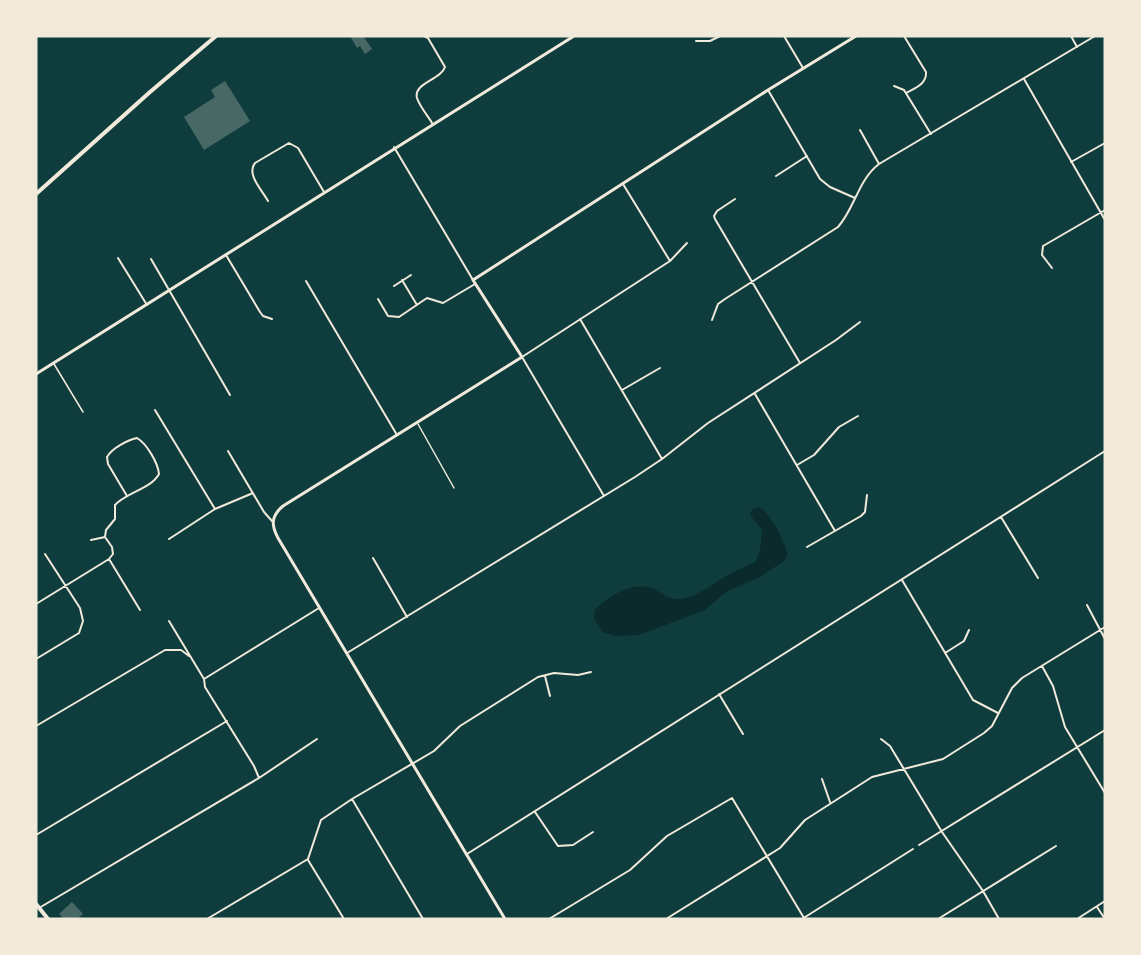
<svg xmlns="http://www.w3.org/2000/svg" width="1141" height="955" font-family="'Fira Sans Condensed',sans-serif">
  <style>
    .water { fill: #0a2a2b }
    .building { fill: #486865 }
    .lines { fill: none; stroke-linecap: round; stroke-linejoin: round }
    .service { stroke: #f1e9da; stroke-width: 1.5 }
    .minor { stroke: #f1e9da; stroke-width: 2 }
    .tertiary { stroke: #f1e9da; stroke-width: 3 }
    .secondary { stroke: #f1e9da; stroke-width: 4 }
  </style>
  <rect width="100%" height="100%" fill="#0f3d3e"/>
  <path class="water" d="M759,507C770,513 785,542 788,555L784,561L760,577L726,592L705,610L639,635L616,636L602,632L594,618V611C606,598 632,581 651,588C661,592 669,600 681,599C699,597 714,582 730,574C738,570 747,566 755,562L760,551L762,530L750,515L753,509Z"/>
  <path class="building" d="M350,36H363L372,49L365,54L360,46L357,48Z
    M225,81L250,121L204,150L184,117L215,97L211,90Z
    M72,902L83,914L77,919H64L59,914Z"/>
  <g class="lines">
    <path class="service" d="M54,364L83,412
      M418,424L454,488"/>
    <path class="minor" d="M424,36L428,38L445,67C441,80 413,83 417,98C420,107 428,116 432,123
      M784,36L803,68
      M904,36L926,72C927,84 915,88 906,93
      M1071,36L1077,47
      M696,41H710L720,36
      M1024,79L1105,220
      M894,86L904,90L931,134
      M768,90L820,179L830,187L855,198
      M860,130L879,164
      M394,147L473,280
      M1071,162L1105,143
      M776,176L807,156
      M623,184L670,261
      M735,199L717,211L714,216L715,219L800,363
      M268,201C262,190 246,174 255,163L289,143L298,148L324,192
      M226,255L260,312L263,316L272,319
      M118,258L147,305
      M151,259L230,395
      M1052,268L1042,255L1043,246L1105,210
      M402,280L417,305
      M306,281L397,435
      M394,286L411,275
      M378,299L388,316L399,317L427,298L443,303L475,284
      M580,319L662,459
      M712,320L718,304L725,299L838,227C855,208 858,180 879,164L1095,36
      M622,390L660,368
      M755,394L835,531
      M155,410L215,509
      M228,451L264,512L272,521
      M797,465L814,455L839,427L858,416
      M604,496L522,357L670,261L687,243
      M1001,517L1038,578
      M169,539L215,509L253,493
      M91,540L105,537
      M807,547L861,516L865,512L867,495
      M373,558L407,617
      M109,559L140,610
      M902,580L973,700L998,713
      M36,604L109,559L113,554L112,547L105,537L106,530L115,519V505C127,492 151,489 159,474C158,463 147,444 137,438C128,440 112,448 107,457L108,464L127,496
      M1087,605L1105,639
      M169,621L204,679L205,687L254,766L259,778
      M347,653L635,477L662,459L708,423L836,340L860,322
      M945,653L964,641L969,630
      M36,659L79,633L83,621L80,608L45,554
      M1042,666L1053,686L1065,727L1105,793
      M545,676L550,696
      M204,679L319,608
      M719,694L743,734
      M36,726L165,650H181L189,656
      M881,739L890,746L942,832L983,891L999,919
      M822,779L830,802
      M352,799L423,919
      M535,812L558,846L573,845L593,832
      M36,835L227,721
      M919,845L1105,730
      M467,854L1105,451
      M308,860L344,919
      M1097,907L1105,919
      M39,908L259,778L317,739
      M207,919L308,859L321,820L352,799L434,751L460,726L538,677L554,673L578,675L591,672
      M549,919L630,870L667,836L732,798L804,918
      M666,919L780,848L805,820L872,777L943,759L984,733L992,726L1012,688L1022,678L1105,627
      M802,919L913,849
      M938,919L1056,846
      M1077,919L1105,901"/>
    <path class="tertiary" d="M36,374L574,36
      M505,919L278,538C271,525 271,516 283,506L522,357L473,280L768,90L856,36"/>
    <path class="secondary" d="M36,194L150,92L216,36
      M36,904L48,919"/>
  </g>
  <rect width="1141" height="955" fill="none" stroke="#f1e9da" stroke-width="75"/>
</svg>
